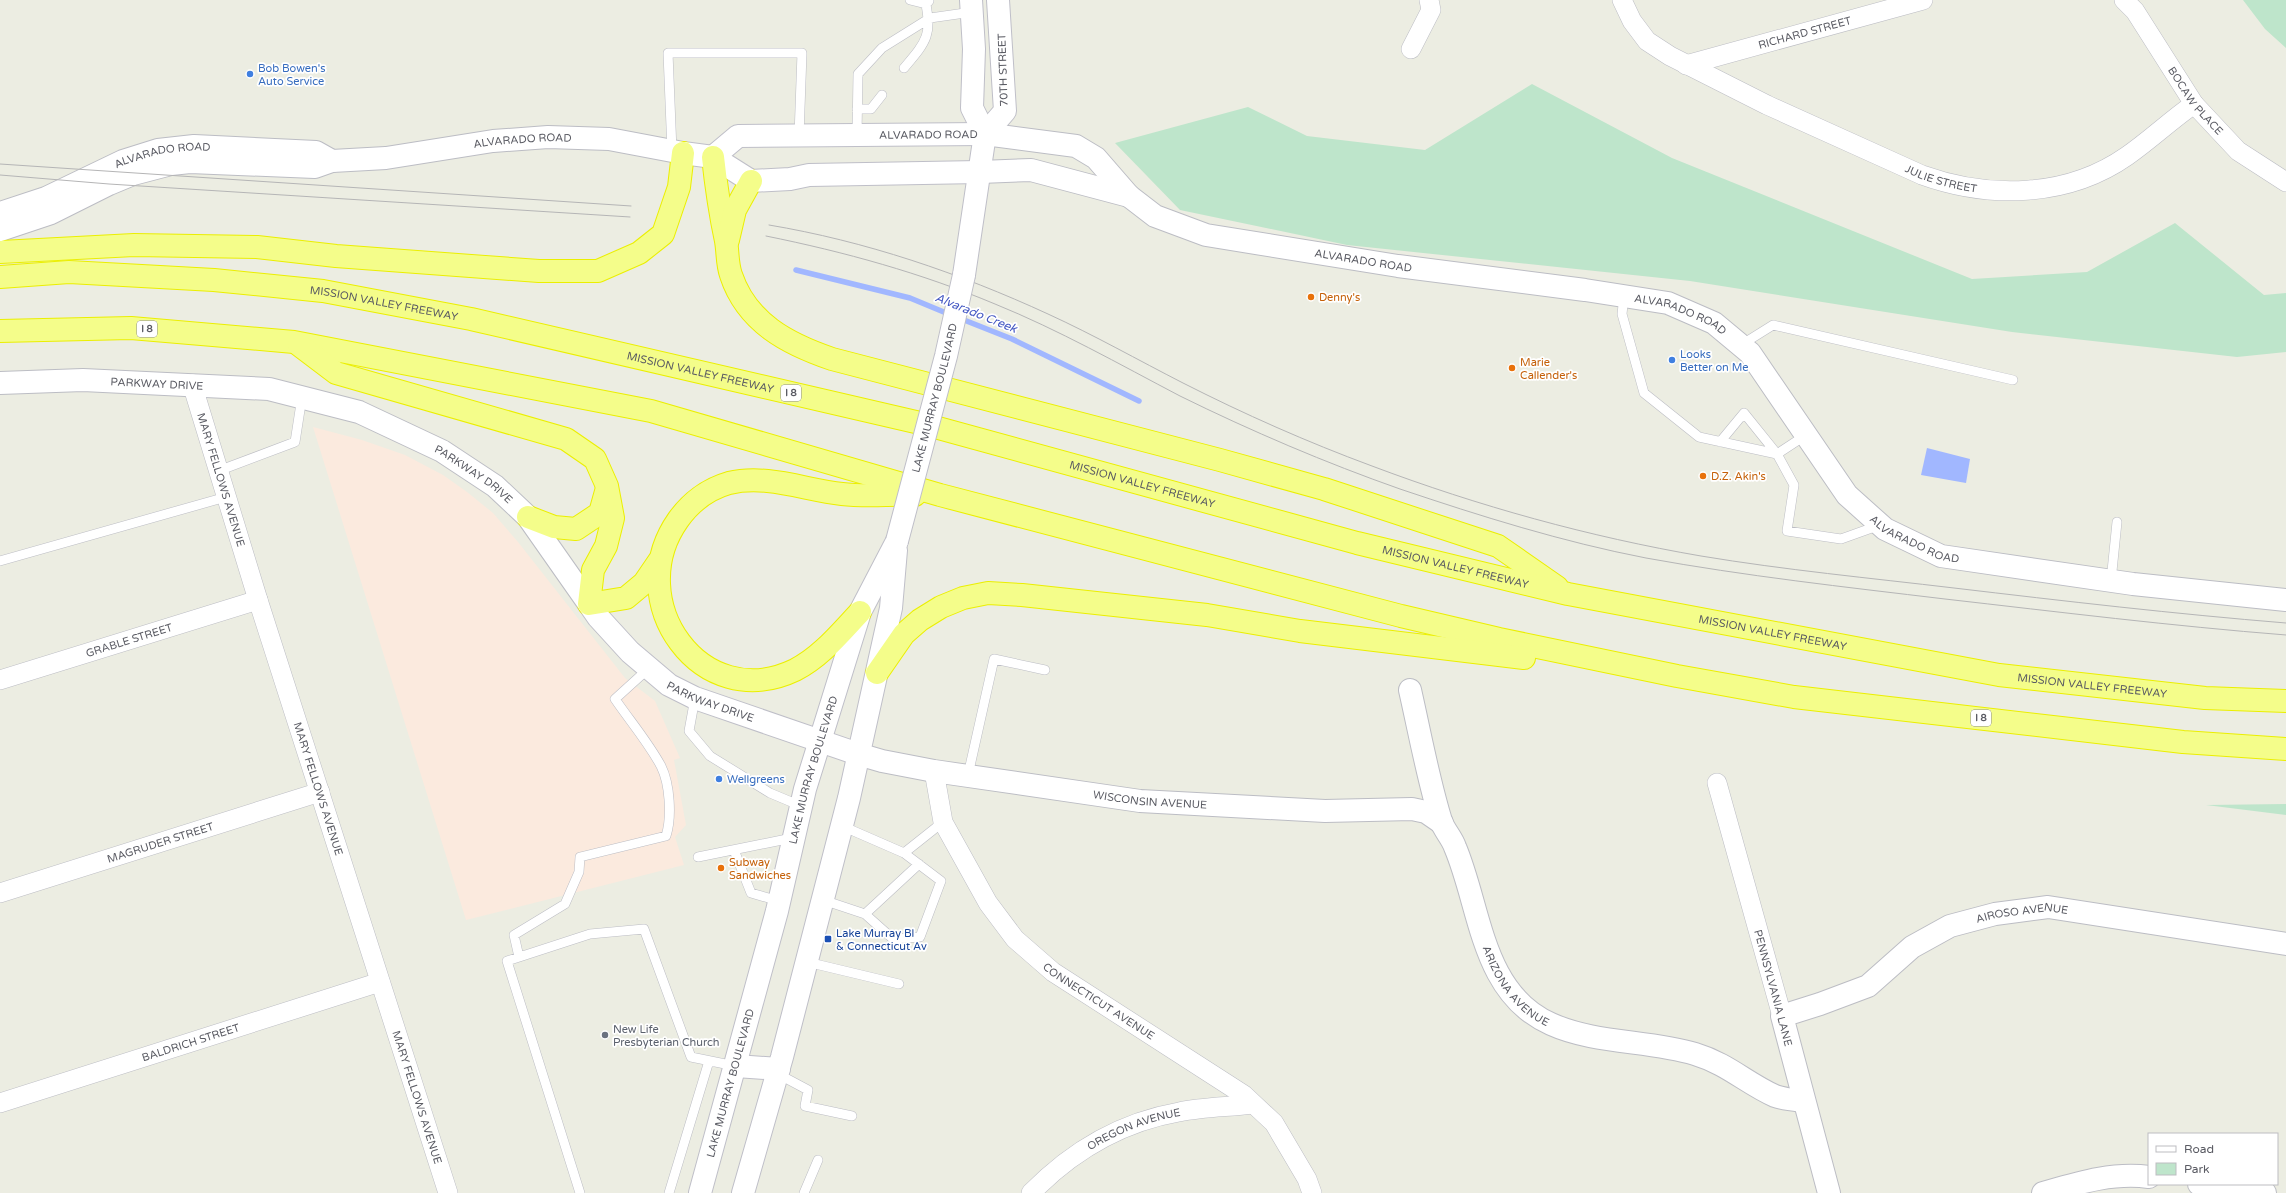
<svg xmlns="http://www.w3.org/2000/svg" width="2286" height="1193" font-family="'Varela Round',sans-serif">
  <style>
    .medical { fill: #fbeade }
    .green { fill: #bee5cb }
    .water { fill: #a1b7ff }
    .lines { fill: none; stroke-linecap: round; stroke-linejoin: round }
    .stream { stroke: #a1b7ff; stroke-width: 5.5 }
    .service-casing { stroke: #bcbdc4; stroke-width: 10 }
    .minor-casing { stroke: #bcbdc4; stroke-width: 20 }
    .tertiary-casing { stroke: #bcbdc4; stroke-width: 24 }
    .secondary-casing { stroke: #bfbfc8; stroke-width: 24 }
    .motorway-casing { stroke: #ebef00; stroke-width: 24 }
    .service { stroke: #fff; stroke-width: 9 }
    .minor { stroke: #fff; stroke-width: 19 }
    .tertiary { stroke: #fff; stroke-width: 22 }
    .secondary { stroke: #fff; stroke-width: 22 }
    .motorway { stroke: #f4fd8a; stroke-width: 22 }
    .tram { stroke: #b5b5b6; stroke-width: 1 }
    .secondary-bridge-casing { stroke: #bfbfc8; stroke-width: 24; stroke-linecap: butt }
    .secondary-bridge { stroke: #fff; stroke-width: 22 }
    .shop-dot { fill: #3f7fe0; stroke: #fff; stroke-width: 1.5 }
    .food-dot { fill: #e8710a; stroke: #fff; stroke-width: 1.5 }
    .transit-dot { fill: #1a4fb4; stroke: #fff; stroke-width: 1.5 }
    .worship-dot { fill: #6b7280; stroke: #fff; stroke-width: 1.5 }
    .labels { text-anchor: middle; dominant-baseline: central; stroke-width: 3.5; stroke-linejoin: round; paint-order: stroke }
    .shield { fill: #fff; stroke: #8c8c92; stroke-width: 1 }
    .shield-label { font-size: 10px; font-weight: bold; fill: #5a5b63 }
    .street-label { font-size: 11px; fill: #5a5b63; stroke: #fff }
    .shop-label { font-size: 11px; fill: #366cbe; stroke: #fff; text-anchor: start }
    .food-label { font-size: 11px; fill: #c56008; stroke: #fff; text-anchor: start }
    .transit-label { font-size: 11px; fill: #164399; stroke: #fff; text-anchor: start }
    .worship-label { font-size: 11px; fill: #5b616d; stroke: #fff; text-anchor: start }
    .water-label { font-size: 12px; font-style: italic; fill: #4357c3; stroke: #fff }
  </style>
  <rect width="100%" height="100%" fill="#ecede2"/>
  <path class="medical" d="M313,427L362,440L405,455L443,475L467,492L493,513L518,542L625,678L655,701L680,758L674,760L686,825L675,837L684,865L466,920Z"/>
  <path class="green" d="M2243,0H2286V48L2265,29Z
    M1532,84L1672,158L1972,279L2087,272L2175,223L2264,295L2286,293V352L2237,357L2012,332L1690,281L1347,245L1180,210L1115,143L1248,107L1307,136L1425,150Z
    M2286,804V815L2206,805Z"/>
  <path class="water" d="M1927,448L1970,459L1966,483L1921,475Z"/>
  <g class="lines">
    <path class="stream" d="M796,270L910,298L951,315
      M959,318L1012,339L1139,401"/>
    <defs>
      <path id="service" d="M910,0L926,4L929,1
        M904,68C926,42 933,35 925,0
        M857,109H871L882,95
        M857,135L858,74L882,48L930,18L972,12
        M672,151L668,53H802L799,136
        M1624,296L1622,314L1644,393L1699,437L1777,454
        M1741,345L1773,325L2013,380
        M1806,435L1777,454L1794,485L1787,531L1841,539L1880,525
        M1720,442L1744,413L1777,454
        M218,471L295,442L302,397
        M0,561L226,497
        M2111,581L2117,522
        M695,698L689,731L710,756L770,793L801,806
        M968,775L994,659L1045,670
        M842,826L904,853L943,822
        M734,850L751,893L779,901
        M698,857L792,838
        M823,900L865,914L893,939L920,937L941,881L904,853
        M865,914L919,864
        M519,957L514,935L565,904L579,872L580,857L666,836C672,817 670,784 661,766C648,742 630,721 615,699L648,669
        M807,962L899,984
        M778,1074L808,1090L805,1106L852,1116
        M580,1193L507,961L590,934L644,929L691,1057L735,1066
        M669,1193L709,1061
        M804,1193L818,1160"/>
      <g id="minor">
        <path id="s1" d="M1622,0L1632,21L1647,41L1670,56L1767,105L1922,175C1989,199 2067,198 2127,156C2150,140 2171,120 2194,104"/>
        <path id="s2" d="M2124,0L2135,11L2194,104L2238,151L2286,182"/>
        <path d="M1411,49L1431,10L1429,0"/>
        <path id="s3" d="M1686,65L1923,0"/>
        <path id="s4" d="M192,384L258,600L448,1193"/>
        <path id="s5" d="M0,680L258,600"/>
        <path id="s6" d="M934,771L943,822L988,903L1015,939L1053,972L1244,1095L1274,1123L1307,1179L1312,1193"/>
        <path d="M1717,783L1782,1016"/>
        <path id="s7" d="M0,893L320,792"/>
        <path id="s8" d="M0,1103L380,982"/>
        <path id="s9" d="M1031,1193C1072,1151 1122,1122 1179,1112C1203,1107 1229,1107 1253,1104"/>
      </g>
      <g id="tertiary">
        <path id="s10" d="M985,134L1076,146L1096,158L1129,196L1155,216L1206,235L1398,266L1585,290L1668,303L1714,323L1750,353L1847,495L1885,529L1941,556L2133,584L2286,600"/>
        <path d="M980,172L1031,170L1129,196"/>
        <path id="s11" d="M0,213L46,198L123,161L158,150L194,146L316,152L332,161"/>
        <path id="s12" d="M0,230L51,213L109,184L133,174L171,164L190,162L315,167L332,161L386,158L493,141L548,137L609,139L683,153"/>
        <path id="s13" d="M0,383L83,380L269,389L359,412L442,451L495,486L528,517L589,604"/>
        <path id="s14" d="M1410,690C1420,734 1428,779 1441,821C1444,830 1452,838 1455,847C1481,908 1481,993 1551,1024C1595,1044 1650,1040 1695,1054C1728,1064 1746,1083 1775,1096C1783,1099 1794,1100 1803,1101"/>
        <path id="s15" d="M858,754L882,761L934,771L1140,801L1325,811L1412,809L1426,812L1442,823"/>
        <path d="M2199,1184L2265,1193"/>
        <path id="s16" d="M1829,1193L1782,1016L1820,1004L1868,986L1912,947L1950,926L1995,914L2048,907L2286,944"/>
        <path d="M2043,1193C2078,1183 2113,1172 2149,1177"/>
      </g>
      <g id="secondary">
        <path d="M971,0L974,49L972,108L985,134"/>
        <path d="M683,153L713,157L751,181L790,179L809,175L980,172"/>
        <path id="s17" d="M713,157L738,136L985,134"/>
        <path d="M964,275L985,134L1005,111L998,0"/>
        <path id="s18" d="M589,604L598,617L630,652L669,685L695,698L858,754"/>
        <path d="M736,1066L779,1069"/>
        <path id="s19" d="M700,1193L777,911L805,789L860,612L897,541"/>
        <path d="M743,1193L782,1057L849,798L891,608L896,550"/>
      </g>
      <g id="motorway">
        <path d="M713,157C716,185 720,213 726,241C728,252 727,264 731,275C747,323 788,344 832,359L1220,460L1324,489L1498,546L1557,587"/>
        <path d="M728,240L735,210L751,181"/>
        <path d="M0,252L134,245L257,247L336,256L539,271H598L639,253L663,234L679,187L683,153"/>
        <path id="s20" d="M0,277L69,272L214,280L323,291L471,319L920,423L1357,543L1568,594L1999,675L2205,698L2286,701"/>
        <path d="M0,331L131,328L294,342L651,411L940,495L1401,616L1499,639L1677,676L1794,697L2183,742L2286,749"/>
        <path d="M299,345L336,373L566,439L595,459L607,486L613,518L606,546L593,570L589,604L626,598L644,583L659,561"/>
        <path d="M528,517L554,527L576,529L600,513L607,488"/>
        <path d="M860,612C841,632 821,657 795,670C701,715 621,601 678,520C690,503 708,489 729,483C767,474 805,490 842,494C866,497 891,494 915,495"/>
        <path d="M877,673L904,634L920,620L941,607L963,598L988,593L1022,595L1207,615L1300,631L1524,658"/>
      </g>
    </defs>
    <use href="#service" class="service-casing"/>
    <use href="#minor" class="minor-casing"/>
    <use href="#tertiary" class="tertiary-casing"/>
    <use href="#secondary" class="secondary-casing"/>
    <use href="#motorway" class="motorway-casing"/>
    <use href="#service" class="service"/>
    <use href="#minor" class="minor"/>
    <use href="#tertiary" class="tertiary"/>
    <use href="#secondary" class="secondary"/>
    <use href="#motorway" class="motorway"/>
    <path class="tram" d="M0,164L631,206
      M0,175L109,184L630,217
      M769,225C865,241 959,273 1048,314C1094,335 1138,360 1183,383C1244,414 1307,442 1372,466C1478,506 1590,537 1701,556C1785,570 1870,578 1954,588C2064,601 2175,614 2286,623
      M766,236C845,252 921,273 995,304C1059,330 1119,364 1180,396C1251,431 1326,463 1400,489C1480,516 1563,542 1646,558C1745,576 1845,587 1945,599C2059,612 2172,626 2286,635"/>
    <defs>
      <g id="secondary-bridge">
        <path id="s21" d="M897,541L946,356L964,275"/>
      </g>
    </defs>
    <use href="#secondary-bridge" class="secondary-bridge-casing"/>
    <use href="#secondary-bridge" class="secondary-bridge"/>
  </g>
  <g class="shop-dot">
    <circle cx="250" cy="74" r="4"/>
    <circle cx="1672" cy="360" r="4"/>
    <circle cx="719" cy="779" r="4"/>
  </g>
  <g class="food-dot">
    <circle cx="1311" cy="297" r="4"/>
    <circle cx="1512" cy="368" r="4"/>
    <circle cx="1703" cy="476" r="4"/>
    <circle cx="721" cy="868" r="4"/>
  </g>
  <rect class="transit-dot" x="824" y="935" width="8" height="8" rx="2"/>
  <circle class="worship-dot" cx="605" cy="1035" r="4"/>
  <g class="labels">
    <g class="shield">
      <rect x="137" y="321" width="20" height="16" rx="3"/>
      <rect x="781" y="385" width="20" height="16" rx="3"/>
      <rect x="1971" y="710" width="20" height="16" rx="3"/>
    </g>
    <g class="shield-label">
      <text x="147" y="329">I 8</text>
      <text x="791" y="393">I 8</text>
      <text x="1981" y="718">I 8</text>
    </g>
    <g class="street-label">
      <text stroke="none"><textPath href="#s3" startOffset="123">RICHARD STREET</textPath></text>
      <text transform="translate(1003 70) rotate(-92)">70TH STREET</text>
      <text stroke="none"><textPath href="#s2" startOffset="124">BOCAW PLACE</textPath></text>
      <text stroke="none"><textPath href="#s17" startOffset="223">ALVARADO ROAD</textPath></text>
      <text stroke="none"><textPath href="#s12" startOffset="538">ALVARADO ROAD</textPath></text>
      <text stroke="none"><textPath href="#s11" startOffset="174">ALVARADO ROAD</textPath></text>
      <text stroke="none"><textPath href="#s1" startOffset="374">JULIE STREET</textPath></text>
      <text stroke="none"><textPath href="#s10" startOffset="412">ALVARADO ROAD</textPath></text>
      <text stroke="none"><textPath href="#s20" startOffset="386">MISSION VALLEY FREEWAY</textPath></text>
      <text stroke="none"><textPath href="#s10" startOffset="735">ALVARADO ROAD</textPath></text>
      <text stroke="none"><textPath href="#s20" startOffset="710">MISSION VALLEY FREEWAY</textPath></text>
      <text stroke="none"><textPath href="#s13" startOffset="157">PARKWAY DRIVE</textPath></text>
      <text stroke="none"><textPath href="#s21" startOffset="148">LAKE MURRAY BOULEVARD</textPath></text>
      <text stroke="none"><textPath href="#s13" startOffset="493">PARKWAY DRIVE</textPath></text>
      <text stroke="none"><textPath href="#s4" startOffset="100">MARY FELLOWS AVENUE</textPath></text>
      <text stroke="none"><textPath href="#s20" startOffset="1166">MISSION VALLEY FREEWAY</textPath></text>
      <text stroke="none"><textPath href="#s10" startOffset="1071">ALVARADO ROAD</textPath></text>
      <text stroke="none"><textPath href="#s20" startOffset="1490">MISSION VALLEY FREEWAY</textPath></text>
      <text stroke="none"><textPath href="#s20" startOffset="1814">MISSION VALLEY FREEWAY</textPath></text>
      <text stroke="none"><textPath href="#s5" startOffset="135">GRABLE STREET</textPath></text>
      <text stroke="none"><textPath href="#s20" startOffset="2138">MISSION VALLEY FREEWAY</textPath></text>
      <text stroke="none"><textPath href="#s18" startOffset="159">PARKWAY DRIVE</textPath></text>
      <text stroke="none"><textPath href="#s19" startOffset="438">LAKE MURRAY BOULEVARD</textPath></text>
      <text stroke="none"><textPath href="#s4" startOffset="424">MARY FELLOWS AVENUE</textPath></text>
      <text stroke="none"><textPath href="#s15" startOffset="296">WISCONSIN AVENUE</textPath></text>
      <text stroke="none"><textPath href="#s7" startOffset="168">MAGRUDER STREET</textPath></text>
      <text stroke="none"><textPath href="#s16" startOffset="450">AIROSO AVENUE</textPath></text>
      <text stroke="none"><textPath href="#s14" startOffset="319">ARIZONA AVENUE</textPath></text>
      <text transform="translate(1773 988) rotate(75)">PENNSYLVANIA LANE</text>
      <text stroke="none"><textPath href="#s6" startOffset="294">CONNECTICUT AVENUE</textPath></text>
      <text stroke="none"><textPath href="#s8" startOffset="200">BALDRICH STREET</textPath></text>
      <text stroke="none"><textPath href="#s19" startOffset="114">LAKE MURRAY BOULEVARD</textPath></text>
      <text stroke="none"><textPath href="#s4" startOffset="748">MARY FELLOWS AVENUE</textPath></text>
      <text stroke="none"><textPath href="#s9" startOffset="123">OREGON AVENUE</textPath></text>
    </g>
    <g class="shop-label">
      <text x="258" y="68">Bob Bowen's<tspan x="258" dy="13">Auto Service</tspan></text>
      <text x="1680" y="354">Looks<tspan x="1680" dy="13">Better on Me</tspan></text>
      <text x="727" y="779">Wellgreens</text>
    </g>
    <g class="food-label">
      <text x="1319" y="297">Denny's</text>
      <text x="1520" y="362">Marie<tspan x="1520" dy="13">Callender's</tspan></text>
      <text x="1711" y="476">D.Z. Akin's</text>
      <text x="729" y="862">Subway<tspan x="729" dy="13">Sandwiches</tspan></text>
    </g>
    <g class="transit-label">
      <text x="836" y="933">Lake Murray Bl<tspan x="836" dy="13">&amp; Connecticut Av</tspan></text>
    </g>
    <g class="worship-label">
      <text x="613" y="1029">New Life<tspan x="613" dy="13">Presbyterian Church</tspan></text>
    </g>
    <g class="water-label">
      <text transform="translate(976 313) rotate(22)">Alvarado Creek</text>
    </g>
  </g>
  <rect x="2148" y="1133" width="130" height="52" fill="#ffffff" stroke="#bdbdc1"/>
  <rect x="2156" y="1146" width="20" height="6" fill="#ffffff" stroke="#bdbdc1"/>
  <text x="2184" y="1153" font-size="12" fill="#5a5b63">Road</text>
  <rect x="2156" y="1163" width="20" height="12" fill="#bee5cb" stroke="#bdbdc1"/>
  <text x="2184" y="1173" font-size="12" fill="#5a5b63">Park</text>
</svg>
